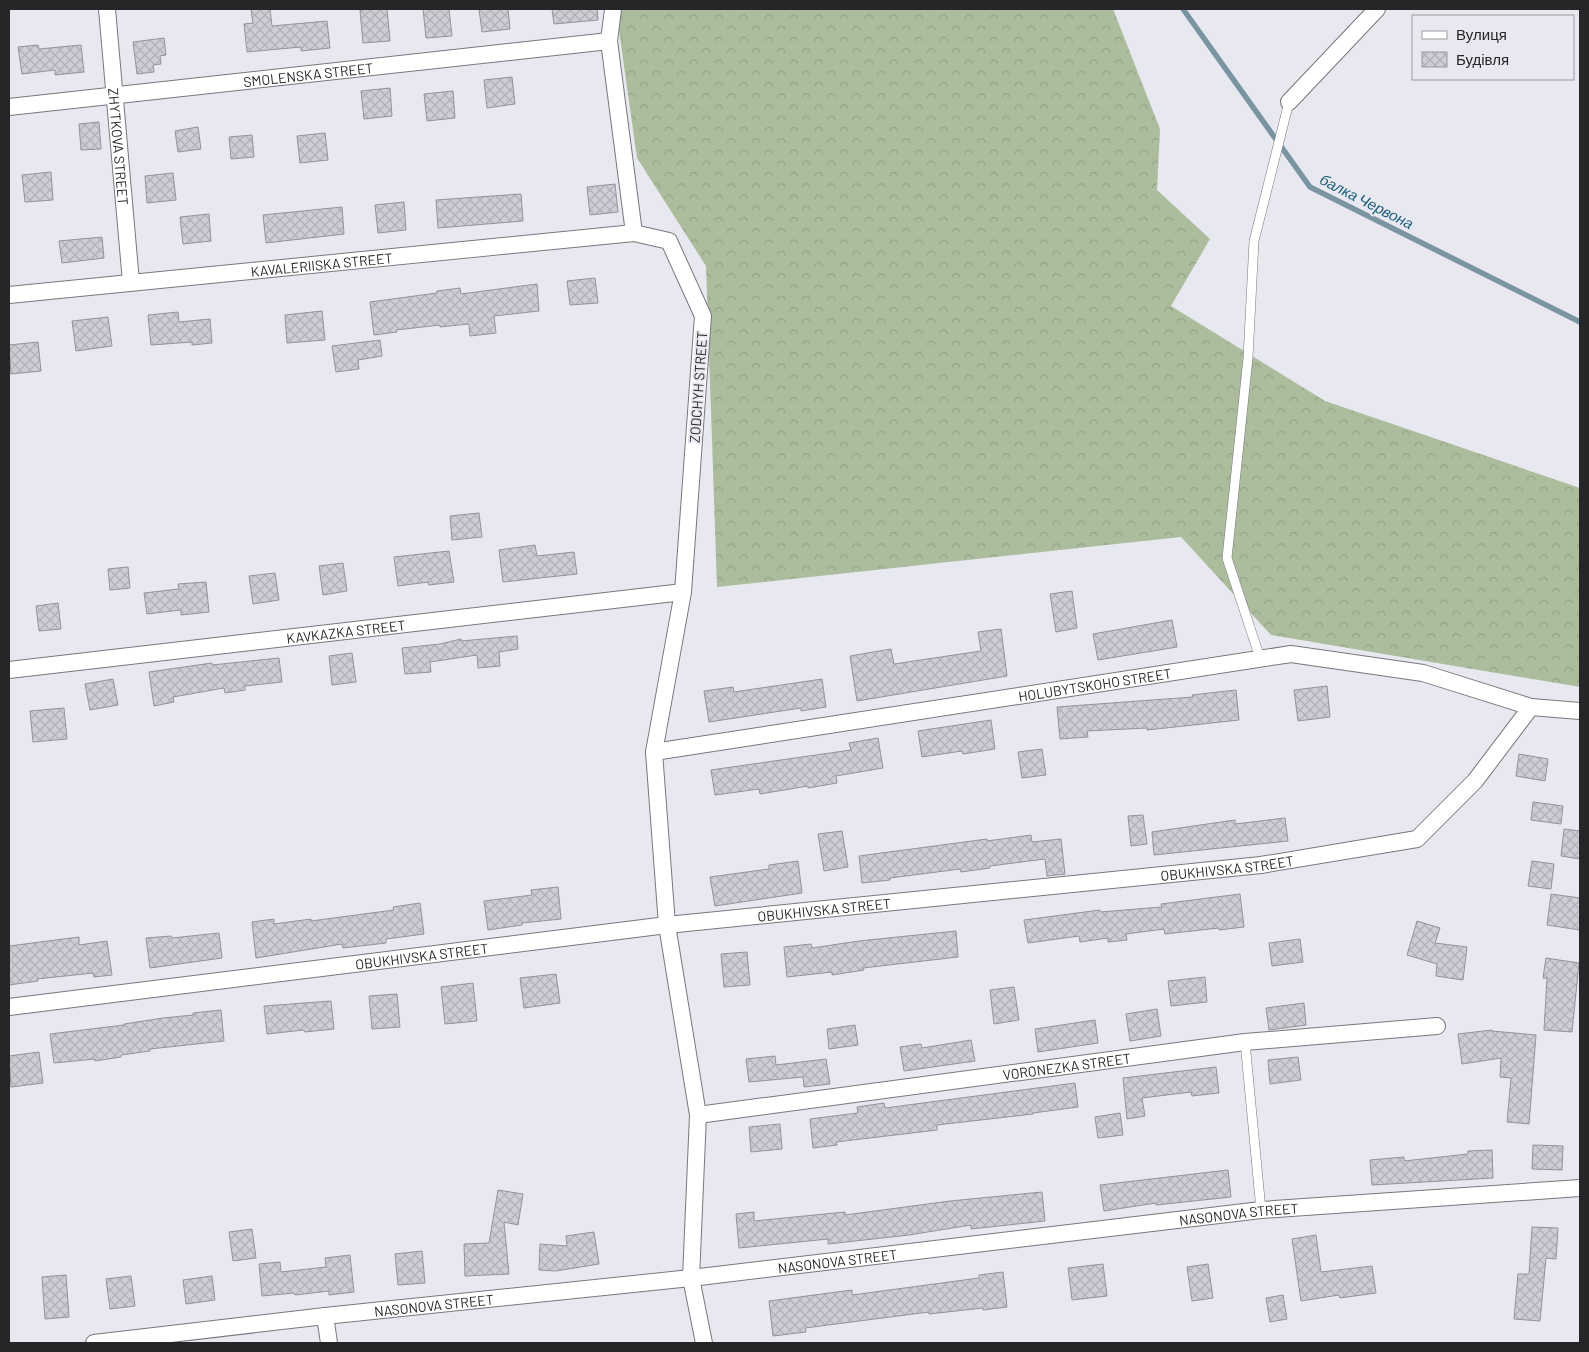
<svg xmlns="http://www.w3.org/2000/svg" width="1589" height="1352" font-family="Barlow,sans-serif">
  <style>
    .forest { fill: url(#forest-crowns) }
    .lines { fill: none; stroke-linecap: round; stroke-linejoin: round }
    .stream { stroke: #7a94a2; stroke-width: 5.5 }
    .building { fill: url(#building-cross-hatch); stroke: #929399 }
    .lane-casing { stroke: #77787e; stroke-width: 10 }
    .street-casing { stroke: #77787e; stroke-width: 18 }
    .lane { stroke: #fff; stroke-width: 9 }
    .street { stroke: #fff; stroke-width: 16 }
    .labels { text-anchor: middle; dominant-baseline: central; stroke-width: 4; stroke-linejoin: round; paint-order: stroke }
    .street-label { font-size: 14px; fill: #252628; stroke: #e8e9f0 }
    .water-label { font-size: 15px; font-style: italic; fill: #1c5d79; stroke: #e8e9f0 }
  </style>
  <defs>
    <pattern id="forest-crowns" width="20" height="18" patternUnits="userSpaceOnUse" patternTransform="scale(1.25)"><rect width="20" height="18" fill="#acbd9e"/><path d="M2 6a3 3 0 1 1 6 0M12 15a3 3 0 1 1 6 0" fill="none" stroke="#94a288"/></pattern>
    <pattern id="building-cross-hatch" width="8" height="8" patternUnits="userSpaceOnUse" patternTransform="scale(1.25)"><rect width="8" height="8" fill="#cdced5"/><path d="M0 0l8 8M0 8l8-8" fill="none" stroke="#b0b1b7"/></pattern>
  </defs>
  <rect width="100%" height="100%" fill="#e8e9f0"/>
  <path class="forest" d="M616,9H1113L1160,129L1157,190L1210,239L1171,306L1325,401L1580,488V687L1271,635L1181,537L717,587L706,266L637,158Z"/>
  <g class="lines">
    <path class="stream" d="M1183,9L1310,187L1580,322"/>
  </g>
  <path class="building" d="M251,9H270L272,26L327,21L330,48L301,51V47L247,52L244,24L253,23Z
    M374,9H387L390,41L363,43L360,10Z
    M423,9H449L452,36L426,38Z
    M479,9H508L510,29L482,32Z
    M552,9H597L598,20L554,24Z
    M164,38L166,55L160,56L161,64L153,65L154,72L137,74L133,42Z
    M38,45L39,49L81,45L84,72L55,75V70L22,74L18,47Z
    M512,77L515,104L487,108L484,80Z
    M390,88L392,116L364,119L361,91Z
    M453,91L455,118L427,121L424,94Z
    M99,122L101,149L81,150L79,124Z
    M198,127L201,149L178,152L175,131Z
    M325,133L328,160L300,163L297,136Z
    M252,135L254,157L231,159L229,137Z
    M51,172L53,200L25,202L22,175Z
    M173,173L176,200L147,203L145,176Z
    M615,184L618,212L590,215L587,187Z
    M521,194L523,221L438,228L436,200Z
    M404,202L406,230L378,233L375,205Z
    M342,207L344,234L266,243L263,215Z
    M209,214L211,241L183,244L180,217Z
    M102,237L104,258L62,263L59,241Z
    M595,278L598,303L570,305L567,281Z
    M537,284L539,311L494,316L496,333L470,336L469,324L440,327V325L396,330L397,332L374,335L370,302L437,293V291L460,288L461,294Z
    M322,311L325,340L287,343L285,315Z
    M178,312L179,322L210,319L212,343L192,345V342L151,345L148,315Z
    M108,317L112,346L76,351L72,321Z
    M380,340L382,356L358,360L359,369L336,372L332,346Z
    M38,342L41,371L11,374L9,345Z
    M479,513L482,537L452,540L450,516Z
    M535,545L537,556L574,552L577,574L503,582L499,550Z
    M449,551L454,582L429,585L428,582L398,586L394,557Z
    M343,563L347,591L323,595L319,566Z
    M128,567L130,588L110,590L108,569Z
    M275,573L279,600L253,604L249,576Z
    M206,582L209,612L181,615V610L147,614L144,593L179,589L178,584Z
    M1072,591L1077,628L1056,632L1050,594Z
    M58,603L61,629L39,631L36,606Z
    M1172,620L1177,647L1098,660L1093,634Z
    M1001,629L1007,676L857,701L850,656L891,649L894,664L981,651L978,632Z
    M517,636L518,649L499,652L500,666L478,668L477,655L430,662L431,672L405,674L402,648L440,644L461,639V641Z
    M352,653L356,682L332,685L329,656Z
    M279,658L282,682L245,686V690L225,693L224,688L173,697L174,702L154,706L149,672L212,663V665Z
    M113,679L118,705L90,710L85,684Z
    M822,679L826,707L801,711V708L709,722L704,691L733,687L734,692Z
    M1327,686L1330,717L1298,721L1294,690Z
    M1236,690L1239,720L1147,730V728L1087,731L1088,737L1060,739L1057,707L1193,697L1192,695Z
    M64,708L67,739L33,742L30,711Z
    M991,720L995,749L963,754L962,751L922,757L918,731Z
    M878,738L883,768L836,776L837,783L808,788V786L760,794L759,789L715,795L711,770L851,750L849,743Z
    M1042,749L1046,775L1022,778L1018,752Z
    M1519,754L1548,759L1545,781L1516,776Z
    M1533,802L1563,806L1561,824L1531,820Z
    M1143,815L1147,844L1131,846L1128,816Z
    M1285,818L1288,841L1154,855L1152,832L1235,820V824Z
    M1564,829L1580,831V859L1561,856Z
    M842,831L848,867L824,871L818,834Z
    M1031,835L1032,842L1061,839L1065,874L1047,876L1045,859L990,866V868L961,872L960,869L890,878V880L862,883L859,856L957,843L987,839V841Z
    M798,861L802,893L715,906L710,877L769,869V865Z
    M1532,861L1554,864L1551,889L1528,886Z
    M558,887L561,919L522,923V925L488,930L484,901L532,895L531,890Z
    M1240,894L1244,927L1219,930V928L1165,934L1164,929L1126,934L1127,940L1108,942V938L1080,942L1079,936L1028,943L1024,920L1100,910V912L1162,907L1161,904Z
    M1551,894L1580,898V930L1547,925Z
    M420,903L424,934L386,939V943L343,948L342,944L256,958L252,922L274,919V924L311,919V921L394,910L393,907Z
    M1417,921L1440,928L1435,943L1467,947L1463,980L1436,976L1437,964L1407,955Z
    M956,931L958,957L863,968L864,970L832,975V972L787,977L784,947L811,944L812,948L859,941Z
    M219,933L222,958L150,968L146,938L171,936L172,938Z
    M79,937V945L107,941L112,975L94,977L93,973L37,979L38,981L9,985V946Z
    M1300,939L1303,962L1272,966L1269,943Z
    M747,952L750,985L724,987L721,954Z
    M1546,958L1579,963L1572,1032L1544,1030L1547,978H1543Z
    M556,974L560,1003L524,1008L520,978Z
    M1205,977L1207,1002L1171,1006L1168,981Z
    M473,983L477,1021L445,1024L441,987Z
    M1014,987L1019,1020L994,1024L990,990Z
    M397,994L400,1027L372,1029L369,996Z
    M331,1001L334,1029L305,1032L304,1030L267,1034L264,1006Z
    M1304,1003L1306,1025L1269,1030L1266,1008Z
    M1157,1009L1161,1036L1130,1041L1126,1014Z
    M221,1010L224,1041L150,1049V1051L121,1055V1057L95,1061V1059L54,1063L50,1034L124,1025V1024L163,1018L193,1015V1013Z
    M1095,1020L1098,1043L1038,1052L1035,1029Z
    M855,1025L858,1045L829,1049L827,1029Z
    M1492,1030V1031L1536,1035L1529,1124L1507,1122L1511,1078L1500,1077L1501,1058L1462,1064L1458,1034Z
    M971,1040L975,1061L904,1071L900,1047L921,1044L922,1048Z
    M39,1052L43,1083L11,1087L9,1056Z
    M775,1056L776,1065L826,1059L830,1084L804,1087L803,1077L749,1082L746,1059Z
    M1298,1057L1301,1080L1270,1084L1268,1060Z
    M1216,1067L1219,1093L1192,1096L1191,1092L1142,1098L1145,1116L1127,1119L1123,1078Z
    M1075,1083L1078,1107L1033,1113V1114L937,1125V1130L836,1142L837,1145L813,1148L810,1119L858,1113L857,1107L884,1103L885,1108Z
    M1120,1113L1123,1135L1098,1138L1095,1117Z
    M780,1124L782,1149L751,1152L749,1127Z
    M1533,1145L1563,1146L1562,1170L1532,1169Z
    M1492,1150L1493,1178L1372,1185L1370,1160L1404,1157V1161L1468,1154V1151Z
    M1228,1170L1231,1197L1156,1205V1203L1104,1211L1100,1185Z
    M498,1190L523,1194L518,1225L504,1222L509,1274L465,1276L464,1244L489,1243Z
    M1042,1192L1045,1221L971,1229V1225L909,1235L828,1244V1239L739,1248L736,1214L754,1212V1221L845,1212V1215L950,1201Z
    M1532,1227L1558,1228L1556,1259L1546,1258L1540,1321L1514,1319L1518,1274H1529Z
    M252,1229L256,1258L233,1261L229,1232Z
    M594,1232L599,1264L556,1271L539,1270L540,1244L567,1246L566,1236Z
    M1316,1235L1321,1272L1372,1266L1376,1293L1340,1298L1339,1295L1301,1301L1292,1239Z
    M422,1251L425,1283L398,1285L395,1254Z
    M350,1255L354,1292L329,1295V1291L295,1295L294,1293L262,1296L259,1264L280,1262L281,1272L326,1267L325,1258Z
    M1103,1264L1107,1296L1072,1300L1068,1268Z
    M1208,1264L1213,1298L1192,1301L1187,1267Z
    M1003,1272L1007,1307L983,1310V1308L929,1314V1312L805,1328L806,1332L773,1336L769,1301L852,1290V1295L979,1278V1275Z
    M66,1275L69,1317L45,1319L42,1277Z
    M131,1276L135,1306L110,1309L106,1279Z
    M212,1276L215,1300L186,1304L183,1280Z
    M1283,1295L1287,1319L1270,1322L1266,1298Z"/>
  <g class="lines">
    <defs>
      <path id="lane" d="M1260,658L1227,558L1248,358L1254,241L1289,102
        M1245,1042L1261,1210"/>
      <g id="street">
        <path id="s1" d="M107,9L131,282"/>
        <path d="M613,9L609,41L634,233L669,241L703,316L683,592L654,752L667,925L698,1115L691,1278L704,1343"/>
        <path d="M1289,102L1377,9"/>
        <path id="s2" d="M9,107L609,41"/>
        <path id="s3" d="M9,295L634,233"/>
        <path id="s4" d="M9,670L683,592"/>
        <path id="s5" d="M654,752L1291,654L1423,673L1531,707"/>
        <path id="s6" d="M9,1007L667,925L1261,865L1417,839L1475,781L1531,707L1580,711"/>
        <path id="s7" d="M698,1115L1245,1042L1437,1026"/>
        <path d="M325,1316L329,1343"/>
        <path id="s8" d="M94,1343L325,1316L691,1278L1261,1210L1580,1188"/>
      </g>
    </defs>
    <use href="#lane" class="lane-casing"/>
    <use href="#street" class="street-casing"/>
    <use href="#lane" class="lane"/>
    <use href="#street" class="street"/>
  </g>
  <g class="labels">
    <g class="street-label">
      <text stroke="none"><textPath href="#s2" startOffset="301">SMOLENSKA STREET</textPath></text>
      <text stroke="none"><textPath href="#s1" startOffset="138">ZHYTKOVA STREET</textPath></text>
      <text stroke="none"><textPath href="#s3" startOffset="314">KAVALERIISKA STREET</textPath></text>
      <text transform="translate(698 387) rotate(-86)">ZODCHYH STREET</text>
      <text stroke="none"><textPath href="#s4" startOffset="339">KAVKAZKA STREET</textPath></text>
      <text stroke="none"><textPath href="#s5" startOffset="446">HOLUBYTSKOHO STREET</textPath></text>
      <text stroke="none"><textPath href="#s6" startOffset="1226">OBUKHIVSKA STREET</textPath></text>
      <text stroke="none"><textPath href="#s6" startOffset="821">OBUKHIVSKA STREET</textPath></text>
      <text stroke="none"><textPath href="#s6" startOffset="416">OBUKHIVSKA STREET</textPath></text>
      <text stroke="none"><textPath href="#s7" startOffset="372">VORONEZKA STREET</textPath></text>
      <text stroke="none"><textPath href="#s8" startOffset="1152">NASONOVA STREET</textPath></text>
      <text stroke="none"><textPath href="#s8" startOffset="748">NASONOVA STREET</textPath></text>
      <text stroke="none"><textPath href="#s8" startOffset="342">NASONOVA STREET</textPath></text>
    </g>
    <g class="water-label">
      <text transform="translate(1367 201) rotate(27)">балка Червона</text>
    </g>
  </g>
  <rect width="1589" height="1352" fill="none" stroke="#252628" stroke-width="20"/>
  <rect x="1412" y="15" width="162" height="65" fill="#e8e9f0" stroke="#9a9ba0"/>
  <rect x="1422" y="31" width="25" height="8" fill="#ffffff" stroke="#9a9ba0"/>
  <text x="1456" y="40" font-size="15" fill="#252628">Вулиця</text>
  <rect x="1422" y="52" width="25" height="15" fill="url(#building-cross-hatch)" stroke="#9a9ba0"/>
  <text x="1456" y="65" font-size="15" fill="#252628">Будівля</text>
</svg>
